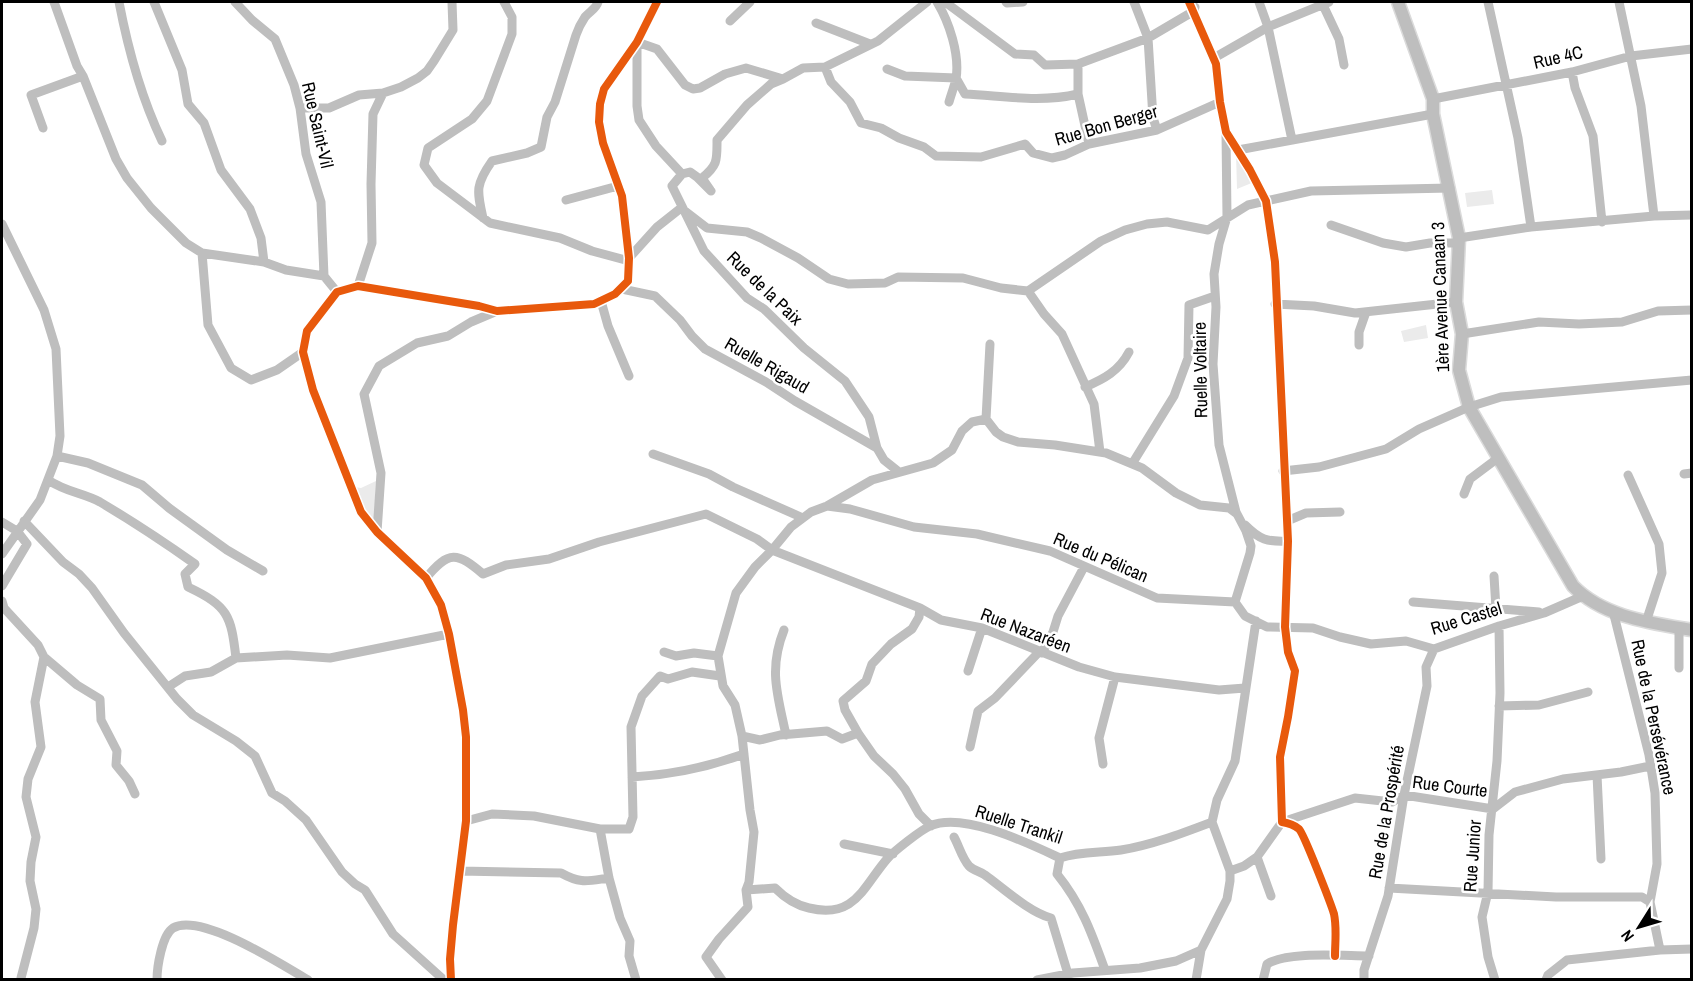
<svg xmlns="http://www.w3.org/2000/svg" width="1693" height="981" font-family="'Archivo Narrow',sans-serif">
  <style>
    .green { fill: #ebebeb }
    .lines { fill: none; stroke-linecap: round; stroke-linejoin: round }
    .major-casing { stroke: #dbdbdb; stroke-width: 15 }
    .minor { stroke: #bebebe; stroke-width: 9 }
    .major { stroke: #bebebe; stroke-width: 12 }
    .cycleway-casing { stroke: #fff; stroke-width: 11 }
    .cycleway { stroke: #e8590c; stroke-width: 8 }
    .labels { text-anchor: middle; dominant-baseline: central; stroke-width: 5; stroke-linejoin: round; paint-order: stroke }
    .street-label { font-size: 18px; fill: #000; stroke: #fff }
  </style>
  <rect width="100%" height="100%" fill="#fff"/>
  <path class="green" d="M1236,153L1254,182L1237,189Z
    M1492,190L1494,204L1467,207L1465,193Z
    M1426,325L1428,338L1404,342L1401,331Z
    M376,481L374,522L367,513L354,487L361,488Z"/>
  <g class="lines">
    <defs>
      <path id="major" d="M1398,2L1433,99V114L1459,238L1456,302L1462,334L1459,370L1469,407L1573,586C1603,617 1651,623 1692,630"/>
    </defs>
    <use href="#major" class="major-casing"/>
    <path class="minor" d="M54,2L77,66L83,76L116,159L127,178L151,208L186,243L202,253L264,262L286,270L324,276L337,292
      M119,2C128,49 141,97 162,141
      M154,2L182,70L188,104L204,123L221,170L250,209L261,238L264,262
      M235,2L252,20L275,39L294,85L300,108L306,154L321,202L324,276
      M504,2L512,17V34L487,101L472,119L428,148L424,165L437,183L490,223L560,238L592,251L629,261
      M937,2C949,22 960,54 956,79C954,87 951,95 949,102
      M945,2L1015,54L1034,55L1045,65L1078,64L1148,38L1194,11L1195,7
      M1006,2L1007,3L1023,2
      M1134,2L1148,38L1153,118L1157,130
      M1189,2L1216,64L1220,102L1226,132L1250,170L1266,201L1275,262L1288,541L1285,627L1288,652L1295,671L1288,717L1280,757L1282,822C1288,823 1293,824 1299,829C1304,834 1331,904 1334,914C1337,928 1335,942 1335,956
      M1259,2L1268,27L1292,140
      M1488,2L1518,138L1531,227
      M1619,2L1641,106L1654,216
      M1323,5L1339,39L1344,65
      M730,21L750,2
      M816,23L870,44
      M1214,58L1268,27L1329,2
      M1078,64V94L1089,144
      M825,67L831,82L850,102L861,123L881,128L899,138L924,147L936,156L981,157L1025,144L1033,153L1052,158L1065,155L1089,144L1157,130L1220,102
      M887,69L905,76L956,78L965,94C1004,96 1040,103 1078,94
      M1572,72L1575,88L1593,136L1602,222
      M783,79L746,68L725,74L700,88L693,89L685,85L657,49L637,42V106L639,120L656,146L682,174L672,186L704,251L747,298L764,309L804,348L845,381L869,417L877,448
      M1433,99L1572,72L1631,56L1692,49
      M300,108H329L359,95L383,93L401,87L418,78L427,71L434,61L453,30L452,2
      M43,128L31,95L83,76
      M1226,132L1227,217L1219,244L1214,274L1216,307L1213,364L1219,445L1236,512L1246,531L1251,546L1250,553L1235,602
      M1238,150L1433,114
      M682,174L690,172L697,177L711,191L702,178C718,165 717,160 717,140L747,105L771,84L783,79L803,68L825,67L878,41L927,2
      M566,200L618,186
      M483,218C477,191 475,185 492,161L527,153L541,147L547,117L555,102L576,35C578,29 581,23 585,17C590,11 596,9 598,2
      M2,224L44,310L56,349L60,436L57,456L40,500L2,554
      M1331,225L1383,243L1406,247L1430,243H1458
      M1459,238L1531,227L1654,216L1692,215
      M202,253L208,325L231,368L251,380L277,370L303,352
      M629,258L657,227L681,208L707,228L747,232L761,238L798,258L829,279L848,284L885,283L898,277L963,278L1001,288L1028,291L1101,241L1125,230L1147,224L1167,222L1208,230L1248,205L1311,191L1450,188
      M358,286L372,243L371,184L373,114L383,93
      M622,289L655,296L680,320L692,336L705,349L766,382L795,401L877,448L884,460L899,472
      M1028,291L1044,314L1062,334L1094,404L1100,452
      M601,301L608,326L629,376
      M1275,304L1314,306L1355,313L1456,302
      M1462,334L1539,322L1579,324L1622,322L1658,311L1692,310
      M1359,345V332L1366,312
      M1085,387C1104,379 1119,371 1129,352
      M986,419L996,432L1003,437L1018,442L1055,445L1106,453L1142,468L1176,493L1200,505L1229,508L1237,514
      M653,454L709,474L733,487L803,518
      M57,456L88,463L142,485L169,508L227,550L263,571
      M1132,464L1174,396L1188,358L1189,305L1215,296
      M1283,471L1319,467L1386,449L1419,429L1469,407L1501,397L1692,380
      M1684,474L1692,473
      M1628,475L1659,544L1662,573L1646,622
      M48,480C66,492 83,493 100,502C132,521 164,542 195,564L185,574L188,587C228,606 231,615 236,658L287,655L330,658L449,634
      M1464,494L1470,479L1498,458
      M827,506L850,509L914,527L977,534L1050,551L1157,598L1235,602L1245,616L1267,627L1313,628L1340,637L1371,644L1406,641L1434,649L1499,626L1544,613L1583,596
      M24,521L63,562L79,574L92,588L124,633L177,699L193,715L236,741L255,756L272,793L285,801L306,820L342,872L355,884L365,890L393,934L444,980
      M1287,521L1306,513L1340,512
      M2,522L17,531L27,544L2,586
      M1245,525C1260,540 1267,542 1288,541
      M377,532L381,473L364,394L379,366L417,343L448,336L471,322L497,311
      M1494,576L1496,609
      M426,578C449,550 457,552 483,574L506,565L549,559L599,542L706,514L757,539L772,550L920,608L941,620L982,628L1079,667L1115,677L1219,690L1245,688
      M2,601L4,608L38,645L44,657L35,702L41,747L28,779L26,797L36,837L31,862L30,881L36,909L34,928L21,978
      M1413,602L1539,612
      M1613,611L1649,755L1655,793L1657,864L1650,902
      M1679,627V668
      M784,630C768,670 778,696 786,735
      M664,652L676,656L694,653L718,656
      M1042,653L1053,632L1058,616L1084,567
      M44,657L77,685L100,699L101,720L117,751L116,765L129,781L135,794
      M968,671L982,628
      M168,687L185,676L211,672L236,658
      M1499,706L1539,705L1588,692
      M858,733L845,710L843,701L866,681L872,664L891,644L912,629L919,617L920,608
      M742,736L760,740L780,735L827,731L842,739L858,733L874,756L893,774L905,789L919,814L931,826
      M970,747L978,711L995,698L1039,652
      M1103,764L1099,738L1115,677
      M1597,775L1601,859
      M632,777C671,775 708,767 744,754
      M466,821L492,814L534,816L600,829L609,878L620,918L630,941L629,956L636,980
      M600,829H629L633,817L631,727L642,696L660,676L668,679L692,672L720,676
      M954,837C959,846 962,858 969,866C974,871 980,871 985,875C1003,888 1029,912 1051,918L1068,974
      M844,844L893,854
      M1257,857L1271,896
      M1060,858L1057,874C1082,905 1092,934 1105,970
      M460,871L561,873C581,884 587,881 609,878
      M1230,871L1244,866L1257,857L1282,822L1355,798L1392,802L1404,795L1493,809L1515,792L1563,779L1621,772L1650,766
      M1389,888L1556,897H1642L1650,902L1660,950L1692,949
      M746,890L775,888C785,898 795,905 809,908C855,919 863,887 887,859C894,851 921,830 930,826C963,811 1030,844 1060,858C1080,851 1100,853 1121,850C1152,845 1183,833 1212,822
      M157,980C157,967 162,935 173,928C201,912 282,965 308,980
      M451,980L450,959L453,925L466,821V737L463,710L449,634L441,605L426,578L377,532L361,512L313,390L303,352L307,331L337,292L358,286L479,306L497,311L594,304L615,294L628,281L629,258L622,196L603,143L599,122L600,104L604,89L637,42L657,2
      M722,980L706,957L719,939L748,907L746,890L749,882L754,832L750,810L742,736L735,705L723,686L718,656L736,593L755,567L772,550L791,527L811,512L827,506L872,480L933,463L952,450L962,431L972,422L986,419L990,344
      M1037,980L1073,973L1140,968L1176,961L1201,950
      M1196,980L1201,950L1227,899L1230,881V871L1212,822L1217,800L1235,761L1256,621
      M1263,980L1267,964C1289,951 1343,956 1369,956
      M1364,980V970L1388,896L1404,795L1427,686L1426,667L1434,649
      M1495,980L1488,957L1482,917L1488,892L1489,835L1497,761L1500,693L1499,626
      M1546,980L1548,975L1567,960L1660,950"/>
    <use href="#major" class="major"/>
    <defs>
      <path id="cycleway" d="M1189,2L1216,64L1220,102L1226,132L1250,170L1266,201L1275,262L1288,541L1285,627L1288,652L1295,671L1288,717L1280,757L1282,822C1288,823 1293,824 1299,829C1304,834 1331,904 1334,914C1337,928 1335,942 1335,956
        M451,980L450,959L453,925L466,821V737L463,710L449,634L441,605L426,578L377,532L361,512L313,390L303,352L307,331L337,292L358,286L479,306L497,311L594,304L615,294L628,281L629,258L622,196L603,143L599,122L600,104L604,89L637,42L657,2"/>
    </defs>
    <use href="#cycleway" class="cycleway-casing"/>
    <use href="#cycleway" class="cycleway"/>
  </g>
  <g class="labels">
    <g class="street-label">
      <text transform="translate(1558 57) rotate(-13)">Rue 4C</text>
      <text transform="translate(318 125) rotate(77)">Rue Saint-Vil</text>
      <text transform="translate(1106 125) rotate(-16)">Rue Bon Berger</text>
      <text transform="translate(765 288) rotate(44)">Rue de la Paix</text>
      <text transform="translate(1440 297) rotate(-92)">1ère Avenue Canaan 3</text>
      <text transform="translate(767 365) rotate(30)">Ruelle Rigaud</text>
      <text transform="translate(1200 370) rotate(-91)">Ruelle Voltaire</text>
      <text transform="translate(1101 557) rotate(23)">Rue du Pélican</text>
      <text transform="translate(1466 618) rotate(-17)">Rue Castel</text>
      <text transform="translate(1026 630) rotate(21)">Rue Nazaréen</text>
      <text transform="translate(1654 717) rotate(78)">Rue de la Persévérance</text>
      <text transform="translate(1450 786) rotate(7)">Rue Courte</text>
      <text transform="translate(1386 812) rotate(-80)">Rue de la Prospérité</text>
      <text transform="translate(1019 824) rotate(18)">Ruelle Trankil</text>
      <text transform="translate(1472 856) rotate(-86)">Rue Junior</text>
    </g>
  </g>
  <rect width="1693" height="981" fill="none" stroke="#000000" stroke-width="6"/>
  <g transform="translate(1639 927) rotate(233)" stroke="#ffffff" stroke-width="4.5" paint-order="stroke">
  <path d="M0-4.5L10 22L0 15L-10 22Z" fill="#000000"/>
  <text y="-9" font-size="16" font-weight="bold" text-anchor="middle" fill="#000000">N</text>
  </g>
</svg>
